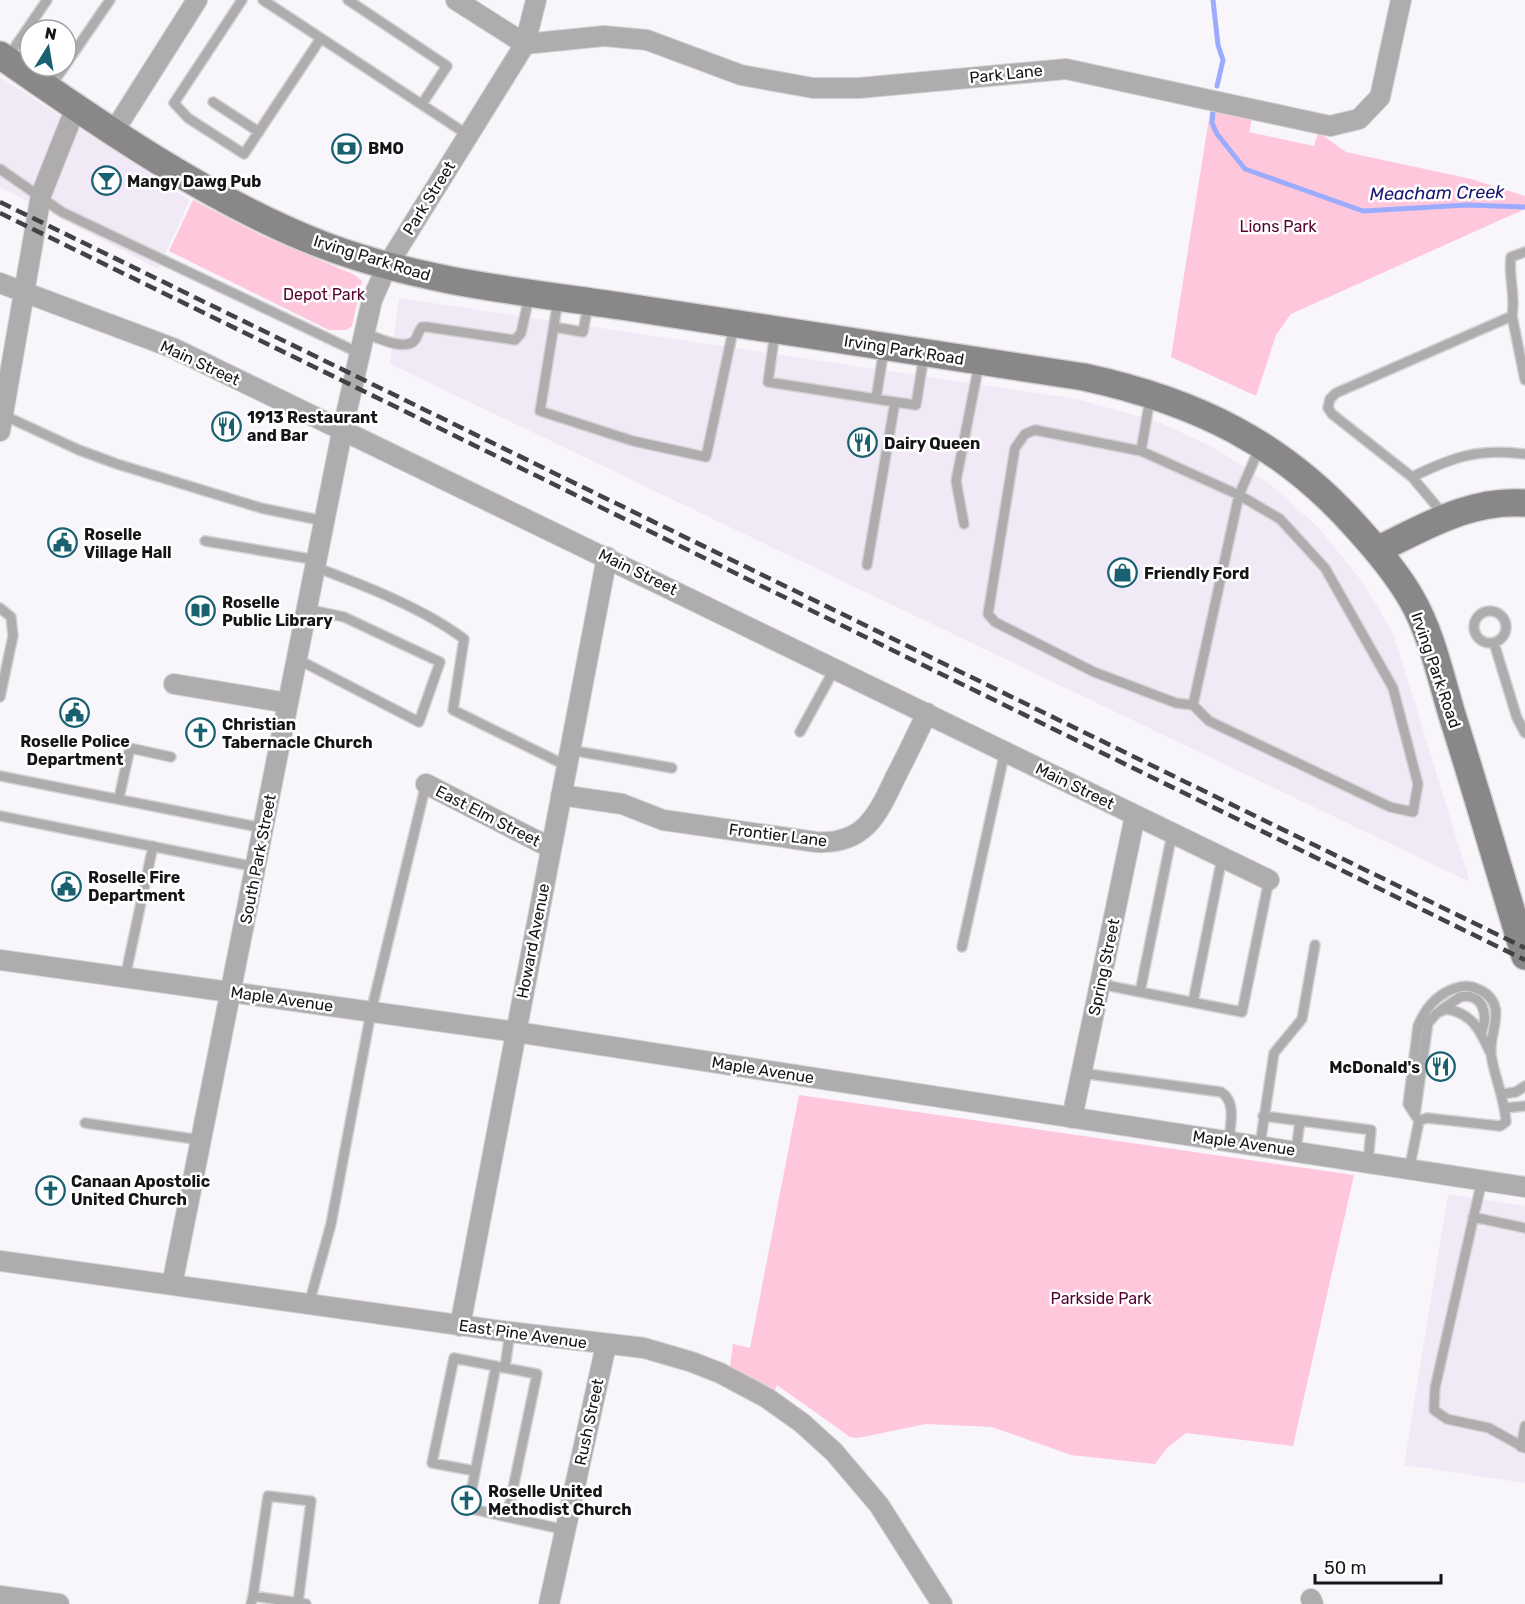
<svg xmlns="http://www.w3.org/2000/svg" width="1525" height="1604" font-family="Rubik,sans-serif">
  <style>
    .built { fill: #f1eaf6 }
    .green { fill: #fec7dc }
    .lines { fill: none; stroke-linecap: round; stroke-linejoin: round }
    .stream { stroke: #9bacfe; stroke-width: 5 }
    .lane-casing { stroke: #d5d2d6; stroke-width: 12 }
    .street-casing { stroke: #d5d2d6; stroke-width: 22 }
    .secondary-casing { stroke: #d5d2d6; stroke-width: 30 }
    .lane { stroke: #aeacad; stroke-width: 9 }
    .street { stroke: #aeacad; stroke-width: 20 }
    .secondary { stroke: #8a8789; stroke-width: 27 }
    .rail { stroke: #434144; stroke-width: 4.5; stroke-dasharray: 12 6; stroke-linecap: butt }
    .labels { text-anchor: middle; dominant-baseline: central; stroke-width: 5; stroke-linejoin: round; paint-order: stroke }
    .street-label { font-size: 16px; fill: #151416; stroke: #fff }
    .poi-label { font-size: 16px; font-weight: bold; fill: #151416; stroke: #fff; text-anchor: start }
    .park-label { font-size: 16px; fill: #550232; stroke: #fff }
    .water-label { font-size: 18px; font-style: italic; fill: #1b1672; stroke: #fff }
  </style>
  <rect width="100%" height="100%" fill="#f9f6fb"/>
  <path class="built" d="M0,77L190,200L158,269L0,187Z
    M399,298L1077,399L1159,422L1215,448L1270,484L1319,528L1360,579L1378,607L1394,636L1470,882L390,364Z
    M1448,1194L1525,1206V1483L1404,1465Z"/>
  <path class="green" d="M1214,101L1254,110L1249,132L1314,146L1318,132L1346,152L1471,179L1525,196V209L1291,314L1276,335L1256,396L1171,357L1210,112Z
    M193,200L261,235L355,275L362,281L352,326L347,330H329L169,251Z
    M799,1095L1354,1175L1293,1446L1186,1433L1168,1447L1155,1464L1071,1455L992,1427L926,1424L858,1438L850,1437L777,1385L774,1392L729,1374L733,1344L750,1348Z"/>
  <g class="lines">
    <path class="stream" d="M1213,0L1218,45L1223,60L1217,86
      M1213,111L1212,123L1217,134L1245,169L1363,211L1467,205L1525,207"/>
    <defs>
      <path id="lane" d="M242,0L174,103L188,118L244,154L321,38
        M263,0L468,135
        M348,0L447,66L422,104
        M8,57L47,0
        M66,64L110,0
        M50,87L65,66
        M213,102L259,132
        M0,169L62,212L359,353
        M558,300L540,411L633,441L706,457L734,326
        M1512,316L1525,380
        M554,327L583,332L588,305
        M775,332L768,382L876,399
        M364,333C376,337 405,352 415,340C418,336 418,331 422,327H427L515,340L521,333L529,297
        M884,349L876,399L895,402
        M1150,399L1141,451L1239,495L1280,519L1325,568L1393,688L1418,784L1413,812L1390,807L1209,721L1193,705L1239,495L1259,449
        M3,415L79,450L117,464L261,508L324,521
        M1141,451L1035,430L1025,434L1015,448L988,614L995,622L1094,672L1176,703L1193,705
        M1412,477C1453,457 1478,448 1525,454
        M1444,515L1412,477L1332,414L1328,408L1330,399L1336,393L1512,316C1516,295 1508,277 1511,257L1525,252
        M964,524L956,481L979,364
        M205,541L317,560
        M867,565L895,402L916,405L924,355
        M315,567C363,585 423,608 464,639L453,710L567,766
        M0,608L11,617L13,636L0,697
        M1474 627a16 16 0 1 1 32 0a16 16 0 1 1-32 0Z
        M1494,643L1517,718L1525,733
        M297,659L419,722L440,662L344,617L307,609
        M800,732L835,668
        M570,750L672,768
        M0,776L263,828
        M119,798L130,748L171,757
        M0,816L256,867
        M1172,834L1140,992L1242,1012L1269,880
        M962,947L1005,751
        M125,978L153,846
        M1100,984L1140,992
        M1193,1002L1222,858
        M1441,1010L1460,997C1483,992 1489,1015 1481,1033
        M1081,1073L1221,1092C1237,1102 1230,1124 1229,1141
        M1502,1094L1516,1092L1525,1086
        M1505,1108L1525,1106
        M1415,1115L1428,1023L1437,1013L1446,1009C1472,1013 1480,1030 1490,1052
        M1263,1116L1371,1130L1368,1162
        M85,1123L201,1140
        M1260,1145L1274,1053L1302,1019L1315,945
        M1296,1150L1300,1121
        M1409,1170L1419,1121L1408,1104L1418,1026C1425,1009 1437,994 1456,988C1466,985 1472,986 1482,991C1508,1006 1489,1031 1491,1054C1494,1077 1505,1098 1506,1122L1500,1126L1427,1118L1419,1121
        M1482,1180L1435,1388L1434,1410L1447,1419L1489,1428L1525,1448
        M1473,1217L1525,1228
        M309,1304L331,1224L371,1012L426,784
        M505,1367L510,1332
        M1521,1447L1525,1426
        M475,1471L432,1463L454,1358L537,1374L507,1517L468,1508L496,1366
        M507,1517L566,1530
        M253,1596L268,1496L311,1501L298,1603
        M251,1604L253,1596L306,1604"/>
      <path id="street" d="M456,0L525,44
        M525,44L604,36L647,40L741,75L813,88H859L1066,69L1330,126L1359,119L1380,97L1401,0
        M114,131L197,0
        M0,283L173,348L1269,880
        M0,431L41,195L76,107
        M174,684L288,703
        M426,784L551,848
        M561,795L622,804L663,820L816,842C865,845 878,814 896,776C907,755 917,734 927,713
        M0,960L516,1032L1525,1187
        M1072,1118L1135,816
        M0,1261L510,1332L644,1348L692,1362L720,1373L767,1398L802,1423L834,1452L879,1505L942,1604
        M172,1285L342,432L372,300L387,266L525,44L536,0
        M460,1326L607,557
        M0,1596L59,1604
        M1311,1599L1313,1604
        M549,1604L606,1345"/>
      <path id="secondary" d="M0,55C97,123 213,203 323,245C420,282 525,292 627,307C780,331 932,354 1084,377C1195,401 1283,443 1359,530C1378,551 1397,574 1411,598C1432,634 1441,679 1453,718C1478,797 1501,877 1525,956
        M1377,550C1425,527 1470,499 1525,503"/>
    </defs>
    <use href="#lane" class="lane-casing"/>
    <use href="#street" class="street-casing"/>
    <use href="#secondary" class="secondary-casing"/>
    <use href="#lane" class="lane"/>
    <use href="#street" class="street"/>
    <use href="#secondary" class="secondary"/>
    <path class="rail" d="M0,202L1525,948
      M0,213L1525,960"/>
  </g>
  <defs>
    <symbol id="bank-ring" viewBox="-11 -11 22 22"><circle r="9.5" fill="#fff" stroke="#196170" stroke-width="1.5"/><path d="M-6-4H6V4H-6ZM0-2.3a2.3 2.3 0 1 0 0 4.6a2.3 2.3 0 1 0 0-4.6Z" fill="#196170"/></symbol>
    <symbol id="bar-ring" viewBox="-11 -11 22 22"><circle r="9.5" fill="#fff" stroke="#196170" stroke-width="1.5"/><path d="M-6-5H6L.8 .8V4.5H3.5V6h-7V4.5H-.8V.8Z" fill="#196170"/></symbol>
    <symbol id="restaurant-ring" viewBox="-11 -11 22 22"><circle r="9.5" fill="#fff" stroke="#196170" stroke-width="1.5"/><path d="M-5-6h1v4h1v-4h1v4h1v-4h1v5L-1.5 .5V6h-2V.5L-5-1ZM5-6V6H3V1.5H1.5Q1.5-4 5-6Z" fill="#196170"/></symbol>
    <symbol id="civic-ring" viewBox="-11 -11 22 22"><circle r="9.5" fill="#fff" stroke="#196170" stroke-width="1.5"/><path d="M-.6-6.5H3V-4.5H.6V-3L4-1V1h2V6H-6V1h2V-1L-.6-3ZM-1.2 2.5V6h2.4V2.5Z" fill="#196170"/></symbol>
    <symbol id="shop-ring" viewBox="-11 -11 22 22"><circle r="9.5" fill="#fff" stroke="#196170" stroke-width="1.5"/><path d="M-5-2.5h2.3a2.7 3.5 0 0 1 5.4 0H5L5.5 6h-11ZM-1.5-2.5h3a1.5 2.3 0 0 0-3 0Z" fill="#196170"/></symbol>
    <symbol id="library-ring" viewBox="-11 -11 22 22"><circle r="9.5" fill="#fff" stroke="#196170" stroke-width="1.5"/><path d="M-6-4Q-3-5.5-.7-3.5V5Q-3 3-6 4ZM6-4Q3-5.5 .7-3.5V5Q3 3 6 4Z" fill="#196170"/></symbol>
    <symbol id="church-ring" viewBox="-11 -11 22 22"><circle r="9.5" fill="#fff" stroke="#196170" stroke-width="1.5"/><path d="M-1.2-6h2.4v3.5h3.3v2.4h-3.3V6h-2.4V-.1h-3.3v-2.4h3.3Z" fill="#196170"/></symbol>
  </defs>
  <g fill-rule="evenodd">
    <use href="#bank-ring" x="330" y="132" width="33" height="33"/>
    <use href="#bar-ring" x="90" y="164" width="33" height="33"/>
    <use href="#restaurant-ring" x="210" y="410" width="33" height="33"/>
    <use href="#restaurant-ring" x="846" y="426" width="33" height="33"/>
    <use href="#civic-ring" x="46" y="526" width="33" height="33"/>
    <use href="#shop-ring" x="1106" y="556" width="33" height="33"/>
    <use href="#library-ring" x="184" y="594" width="33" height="33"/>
    <use href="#civic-ring" x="58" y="696" width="33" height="33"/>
    <use href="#church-ring" x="184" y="716" width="33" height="33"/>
    <use href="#civic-ring" x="50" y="870" width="33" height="33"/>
    <use href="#restaurant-ring" x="1424" y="1050" width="33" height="33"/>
    <use href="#church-ring" x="34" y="1174" width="33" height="33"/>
    <use href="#church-ring" x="450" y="1484" width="33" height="33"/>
  </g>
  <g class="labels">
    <g class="street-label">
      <text transform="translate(1006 74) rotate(-6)">Park Lane</text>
      <text transform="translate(429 198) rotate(-58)">Park Street</text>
      <text transform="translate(372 258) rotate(17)">Irving Park Road</text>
      <text transform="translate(904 350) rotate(9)">Irving Park Road</text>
      <text transform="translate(200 363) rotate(25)">Main Street</text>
      <text transform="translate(638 572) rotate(26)">Main Street</text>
      <text transform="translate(1436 670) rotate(71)">Irving Park Road</text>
      <text transform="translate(1075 786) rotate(26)">Main Street</text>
      <text transform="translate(488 816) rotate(27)">East Elm Street</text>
      <text transform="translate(778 835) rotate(7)">Frontier Lane</text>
      <text transform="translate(258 859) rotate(-79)">South Park Street</text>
      <text transform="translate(533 941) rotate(-79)">Howard Avenue</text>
      <text transform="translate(1104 967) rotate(-78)">Spring Street</text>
      <text transform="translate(282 999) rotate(8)">Maple Avenue</text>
      <text transform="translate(763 1070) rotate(9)">Maple Avenue</text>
      <text transform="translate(1244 1143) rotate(8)">Maple Avenue</text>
      <text transform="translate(523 1334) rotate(8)">East Pine Avenue</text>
      <text transform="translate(589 1422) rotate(-78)">Rush Street</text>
    </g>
    <g class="poi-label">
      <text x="368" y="148">BMO</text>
      <text x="127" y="181">Mangy Dawg Pub</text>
      <text x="247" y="417">1913 Restaurant<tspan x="247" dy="18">and Bar</tspan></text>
      <text x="884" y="443">Dairy Queen</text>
      <text x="84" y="534">Roselle<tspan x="84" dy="18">Village Hall</tspan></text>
      <text x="1144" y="573">Friendly Ford</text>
      <text x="222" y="602">Roselle<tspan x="222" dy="18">Public Library</tspan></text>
      <text x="222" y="724">Christian<tspan x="222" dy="18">Tabernacle Church</tspan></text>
      <text x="75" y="741" text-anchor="middle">Roselle Police<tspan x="75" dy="18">Department</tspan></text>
      <text x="88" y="877">Roselle Fire<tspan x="88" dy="18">Department</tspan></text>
      <text x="1420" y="1067" text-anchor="end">McDonald's</text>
      <text x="71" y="1181">Canaan Apostolic<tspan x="71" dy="18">United Church</tspan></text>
      <text x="488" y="1491">Roselle United<tspan x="488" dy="18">Methodist Church</tspan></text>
    </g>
    <g class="park-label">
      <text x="1278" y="226">Lions Park</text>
      <text x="324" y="294">Depot Park</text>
      <text x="1101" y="1298">Parkside Park</text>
    </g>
    <g class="water-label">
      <text transform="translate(1437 193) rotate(-1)">Meacham Creek</text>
    </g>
  </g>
  <g transform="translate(48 48) rotate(11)"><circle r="28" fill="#ffffff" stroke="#a1a1a2" stroke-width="1.5"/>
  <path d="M0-4.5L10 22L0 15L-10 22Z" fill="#196170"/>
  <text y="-9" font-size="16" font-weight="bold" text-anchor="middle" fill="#151416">N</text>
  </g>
  <path d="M1315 1574v9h126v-9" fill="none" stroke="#151416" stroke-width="3"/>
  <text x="1324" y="1574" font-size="18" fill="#151416" stroke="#ffffff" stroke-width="4.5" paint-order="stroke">50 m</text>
</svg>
